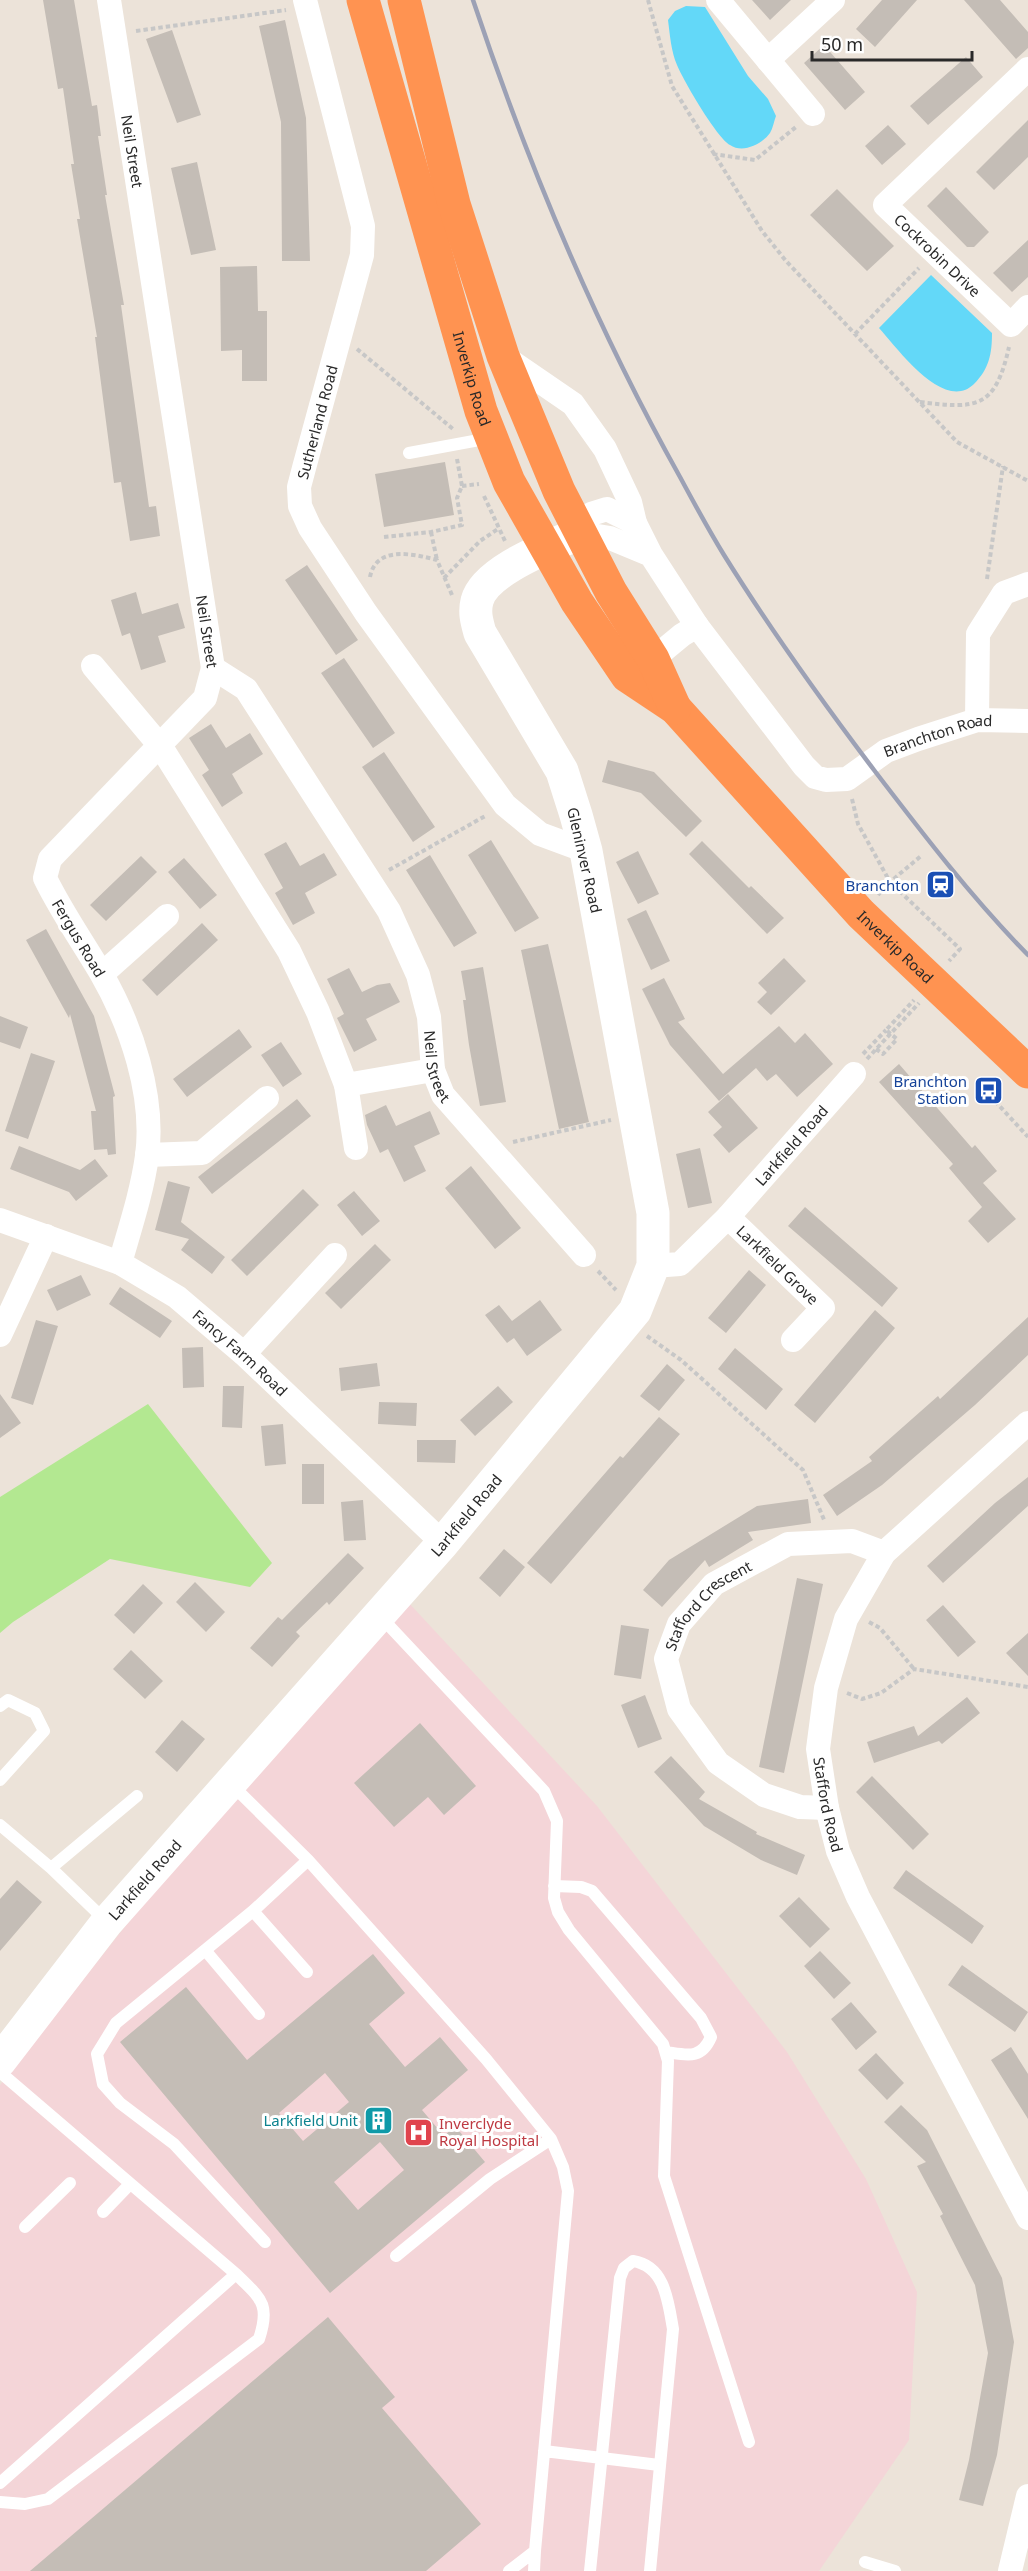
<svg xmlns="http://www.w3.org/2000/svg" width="1028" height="2571" font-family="'Noto Sans',sans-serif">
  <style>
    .medical { fill: #f4d5d8 }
    .green { fill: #b3e891 }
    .water { fill: #63d8f8 }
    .building { fill: #c4bdb6; fill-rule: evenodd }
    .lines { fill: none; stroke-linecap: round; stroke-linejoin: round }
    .path { stroke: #c7c7c7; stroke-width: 4; stroke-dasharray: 4.5 3; stroke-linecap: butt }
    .lane { stroke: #fff; stroke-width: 12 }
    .street { stroke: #fff; stroke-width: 24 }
    .secondary { stroke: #fff; stroke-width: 33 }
    .highway { stroke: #ff9351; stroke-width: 33 }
    .rail { stroke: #9ca1b5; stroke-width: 4.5 }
    .labels { text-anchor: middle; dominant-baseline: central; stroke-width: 6; stroke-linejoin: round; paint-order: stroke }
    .street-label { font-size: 15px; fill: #292929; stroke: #fff }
    .transit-label { font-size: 15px; fill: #164399; stroke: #fff; text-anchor: end }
    .culture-label { font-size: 15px; fill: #0d838f; stroke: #fff; text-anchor: end }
    .health-label { font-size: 15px; fill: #be3a42; stroke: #fff; text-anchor: start }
  </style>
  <rect width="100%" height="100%" fill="#ece3d9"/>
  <path class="medical" d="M408,1602L597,1806L787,2052L866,2179L917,2292L909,2440L819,2571H0V2085L209,1820Z"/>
  <path class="green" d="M148,1404L272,1563L250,1587L110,1559L13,1622L0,1633V1497Z"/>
  <path class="water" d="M686,6L705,7L748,76L768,99L776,116C774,121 773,128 770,133C762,144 743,154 730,145C717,138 683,80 677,65C671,51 670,35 668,20L675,11Z
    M931,275L992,333C992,354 989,369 974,384C944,413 898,349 879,328Z"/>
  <path class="building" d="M43,0H74L92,106L97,105L101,136H98L107,195H105L124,305H121L149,507L156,506L160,536L130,541L121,482L114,483L95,337H97L77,219H80L71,164H74L63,88L58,89Z
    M752,0H791L770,20Z
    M882,0H917L875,47L856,29Z
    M964,0H1000L1028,32V48L1016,59Z
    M285,20L306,118L310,261H282L281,122L259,26Z
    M172,30L201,115L177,123L146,39Z
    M824,45L865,92L845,110L804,63Z
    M966,57L983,77L928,125L910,106Z
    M1028,120V157L994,190L976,172Z
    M888,125L906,144L882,165L865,146Z
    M197,162L216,250L191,255L171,168Z
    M946,187L989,232L974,247H967L927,206Z
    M837,189L894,246L867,271L810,215Z
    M1028,240V277L1012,292L993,273Z
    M257,266L258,311H267V381H242V350L221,351L220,267Z
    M445,462L454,515L384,527L375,474Z
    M307,565L358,640L336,655L285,580Z
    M136,592L142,614L178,603L185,628L158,636L166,662L141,670L130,633L122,636L111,600Z
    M344,658L395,733L373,748L321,673Z
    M211,724L226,748L250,733L263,754L232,774L243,793L222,807L202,775L209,770L189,738Z
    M384,752L435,827L413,842L362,767Z
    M608,760L654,772L702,821L686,837L641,793L602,782Z
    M491,840L539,918L515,932L468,855Z
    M702,841L749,888L751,886L784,918L767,934L689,854Z
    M286,842L300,866L324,853L337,875L305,893L315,913L293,925L275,893L283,888L264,854Z
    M638,851L659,894L638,904L616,862Z
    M430,855L477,933L454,947L406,870Z
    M141,856L157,872L106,921L90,905Z
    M184,858L217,895L200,909L168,872Z
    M646,910L670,961L651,970L627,919Z
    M202,923L218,940L157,996L142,980Z
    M46,929L94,1016L115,1096L113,1097L116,1154L108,1155L107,1149L94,1150L91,1111H96L70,1014L69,1018L26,940Z
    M548,944L589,1122L559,1129L521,950Z
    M784,958L806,981L771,1015L757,1002L767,992L758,983Z
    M483,967L506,1102L480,1106L469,1045L463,1000H466L461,971Z
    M349,968L362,992L377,985L390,983L400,1002L366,1019L377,1040L354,1052L337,1018L344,1014L327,979Z
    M664,978L685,1019L678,1022L723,1074L779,1026L795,1043L805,1033L833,1064L797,1097L776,1074L767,1081L756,1068L719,1101L670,1045L642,989Z
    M0,1016L28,1027L20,1049L0,1042Z
    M239,1029L252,1047L187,1097L173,1079Z
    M281,1042L302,1074L283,1087L261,1055Z
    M31,1053L55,1061L28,1139L5,1131Z
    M899,1064L972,1148L975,1145L997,1171L983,1183L1016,1219L988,1243L968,1221L982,1207L949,1168L953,1164L879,1082Z
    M728,1094L758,1128L729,1153L713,1135L722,1127L708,1112Z
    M297,1099L311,1116L212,1194L198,1177Z
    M386,1105L396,1126L430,1111L440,1134L414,1146L426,1171L404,1182L388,1149L380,1153L367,1125L365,1115Z
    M19,1146L80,1170L95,1159L108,1176L76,1201L69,1192L10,1169Z
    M700,1148L712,1203L688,1208L676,1154Z
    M471,1166L521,1228L495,1249L445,1188Z
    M168,1181L190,1187L181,1222L225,1257L212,1274L181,1250L189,1239L155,1230Z
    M303,1189L319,1205L247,1276L231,1260Z
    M354,1191L380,1221L362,1236L337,1205Z
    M805,1207L898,1288L882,1307L788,1226Z
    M375,1244L391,1260L341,1309L325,1293Z
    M749,1270L766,1285L726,1333L708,1318Z
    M81,1275L91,1295L57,1311L47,1290Z
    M120,1287L172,1321L160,1338L109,1304Z
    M540,1300L562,1330L527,1356L514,1338L507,1343L485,1315L499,1305L512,1321Z
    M875,1310L895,1328L815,1423L794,1405Z
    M1028,1317V1355L975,1405L882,1485L837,1516L823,1495L872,1461L869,1457L938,1396L940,1399Z
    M36,1320L58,1326L33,1405L11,1398Z
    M203,1347L204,1387L183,1388L182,1348Z
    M735,1348L783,1389L766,1410L718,1369Z
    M377,1363L380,1386L341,1391L339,1368Z
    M667,1364L685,1380L659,1411L640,1396Z
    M223,1386H244L242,1428L222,1427Z
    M498,1386L513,1402L475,1436L460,1420Z
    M0,1394L21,1423L0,1438Z
    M379,1402L417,1403L416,1426L378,1424Z
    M659,1417L680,1434L551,1584L527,1563L620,1456L623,1458Z
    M283,1424L286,1464L265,1466L261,1426Z
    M417,1440H456L455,1463L417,1462Z
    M302,1464H324V1504H302Z
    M1028,1477V1506L943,1583L927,1566L995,1503Z
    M808,1499L811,1523L748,1532L753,1540L709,1567L705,1560L662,1607L643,1590L669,1560L757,1506Z
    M363,1500L366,1540L344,1541L341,1502Z
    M504,1549L525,1567L500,1597L479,1578Z
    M348,1553L364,1568L329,1605L327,1602L296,1632L300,1636L272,1667L250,1648L278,1617L282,1620Z
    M797,1578L823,1584L784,1773L759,1767Z
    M195,1582L225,1612L206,1632L176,1602Z
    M143,1584L163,1603L134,1634L114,1615Z
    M943,1605L976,1642L958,1657L926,1620Z
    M621,1625L649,1629L641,1679L614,1675Z
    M1028,1633V1676L1006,1653Z
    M131,1650L163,1681L145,1699L113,1669Z
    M645,1695L662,1739L638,1748L621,1705Z
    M967,1697L980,1713L942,1744L939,1741L874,1763L867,1742L914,1726L918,1736Z
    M182,1720L205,1739L177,1772L155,1752Z
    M420,1723L476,1786L444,1815L428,1797L394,1827L354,1783Z
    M671,1756L705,1792L699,1799L757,1832L756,1834L805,1855L797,1875L761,1860L704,1826L654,1772Z
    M872,1776L929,1834L913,1850L856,1792Z
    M906,1870L984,1926L972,1944L893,1888Z
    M17,1880L42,1902L0,1951V1899Z
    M799,1897L830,1929L810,1948L779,1916Z
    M820,1951L851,1983L834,1999L804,1966Z
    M373,1954L405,1993L369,2024L405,2067L440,2037L468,2070L422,2110L444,2136L455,2126L485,2162L330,2293L120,2042L186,1987L247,2060ZM325,2073L349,2102L303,2141L279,2113ZM380,2142L404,2170L358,2210L334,2182Z
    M962,1965L1028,2012L1015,2032L948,1985Z
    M851,2002L877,2032L856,2050L831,2019Z
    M1011,2047L1028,2074V2119L991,2060Z
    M876,2053L904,2083L887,2100L858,2070Z
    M901,2105L927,2130L1002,2278L1014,2342L997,2455L983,2506L959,2500L969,2460L988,2353L975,2285L940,2216L943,2214L917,2166L926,2162L884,2122Z
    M328,2317L395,2397L382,2408L481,2524L426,2571H30Z"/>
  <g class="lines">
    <path class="path" d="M648,0L672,86L762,231L786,261L957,442L1028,481
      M136,31L286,10
      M713,154L755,160L796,127
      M855,334L919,268
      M357,349L453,429
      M920,402C977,409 995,409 1009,347
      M462,486L479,484
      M484,496L505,541
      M431,532L437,560
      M384,537L431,532L462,525L457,498L462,486L457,459
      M370,577C376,545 414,554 437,560L452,595
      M444,578L480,541L498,529
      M987,579L1003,466
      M852,799L858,824L890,882L960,949L949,961
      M389,870L487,815
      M878,895L890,882L921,856
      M876,1049L883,1054L897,1039L886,1030L914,1000
      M863,1054L886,1030
      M867,1059L919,1003
      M995,1101L1028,1137
      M513,1142L611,1120
      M598,1271L616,1290
      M647,1336L681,1360L803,1470L825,1522
      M869,1622L880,1628L914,1669
      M847,1693L862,1699L881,1693L914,1669L1028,1687"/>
    <path class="lane" d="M409,453L490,438
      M379,1615L544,1791L557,1821L554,1898L558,1912L569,1930L663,2044L668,2061L664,2176L749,2442
      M0,1706L8,1700L35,1713L44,1731L0,1780
      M232,1785L308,1860L486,2059L551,2139L563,2167L568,2191L535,2551L509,2571
      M0,1825L51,1868L106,1921
      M51,1868L137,1796
      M554,1886L581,1887L592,1891L701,2018L711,2037C701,2060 687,2055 666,2052
      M253,1911L307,1972
      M205,1950L259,2014
      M0,2072L236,2274C260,2298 271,2303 259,2339L48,2499L25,2504L0,2502
      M103,2212L130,2184
      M25,2227L70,2183
      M265,2242L174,2144L120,2103L103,2084L97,2054L116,2023L253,1911L308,1860
      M396,2256L490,2179L551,2139
      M544,2451L659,2465
      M0,2483L236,2274
      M865,2562L895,2571
      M534,2571L535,2551
      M590,2571L620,2278L624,2268L633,2261C665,2266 668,2301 673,2329L650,2571"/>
    <g class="street">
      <path id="s1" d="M109,0L213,668L246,689L389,911L418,975L429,1017L433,1070L443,1095L584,1255"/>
      <path d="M305,0L363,226L362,255L304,468L299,487L300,506L310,528L366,613L505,805L540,834L586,851"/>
      <path d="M718,0L813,114"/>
      <path d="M768,60L833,0"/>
      <path id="s2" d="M1028,69L885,205L1011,325L1028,307"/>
      <path d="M503,356L573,404L605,449L630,502L635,523"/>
      <path id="s3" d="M651,555L610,538L580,533L591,514L607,509L635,523L651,555L697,626L804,766L815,777L826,780L847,779L886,751L918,739L977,720L1028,721"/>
      <path d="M653,659L682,635L697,626"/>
      <path d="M93,666L161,747L289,951L318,1012L346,1085L356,1148"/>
      <path d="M977,720L978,634L1004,593L1028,584"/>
      <path d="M102,974L167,916"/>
      <path d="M346,1085L433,1070"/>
      <path d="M147,1155L202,1153L267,1098"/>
      <path id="s4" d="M728,1217L823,1308L793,1340"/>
      <path id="s5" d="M0,1220L120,1263L177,1297L244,1354L443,1543"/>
      <path d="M120,1263C130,1228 142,1192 147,1156C155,1095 131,1025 101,973C82,941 61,911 45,878L50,859L205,698L213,668"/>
      <path id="s6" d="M653,1266L680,1264L728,1217L854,1074"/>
      <path d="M0,1335L46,1236"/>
      <path d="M244,1354L335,1255"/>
      <path id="s7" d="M1028,1423L884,1553L846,1619L826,1688L818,1749L827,1808L838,1851L858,1897L1028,2218"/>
      <path id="s8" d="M827,1808L800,1807L764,1795L718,1763L679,1709L666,1659L679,1624L714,1584L788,1544L852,1541L884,1553"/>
      <path d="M1010,2571L1028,2496"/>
    </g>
    <path class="secondary" id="s9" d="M0,2061L107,1922L443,1543L635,1311L653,1266V1213L586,851L576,815L562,771L480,633C477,622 474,613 477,601C485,570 552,546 580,533"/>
    <g class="highway">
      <path id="s10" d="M363,0L481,411L509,482L577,602L627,676L675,708L861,914L1028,1072"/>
      <path d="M404,0L454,204L503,356L559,491L611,592L653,659L675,708"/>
    </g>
    <path class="rail" d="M473,0C528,165 595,325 680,477C694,503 708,529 724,555C770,629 821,700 874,770C923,834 972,898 1028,955"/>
  </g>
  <defs>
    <symbol id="station-square" viewBox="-11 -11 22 22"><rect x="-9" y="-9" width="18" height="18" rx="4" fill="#1a4fb4" stroke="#fff"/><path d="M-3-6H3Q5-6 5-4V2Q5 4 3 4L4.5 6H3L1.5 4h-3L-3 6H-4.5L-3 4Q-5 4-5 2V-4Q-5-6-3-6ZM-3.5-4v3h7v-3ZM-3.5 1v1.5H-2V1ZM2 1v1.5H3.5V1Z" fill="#fff"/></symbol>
    <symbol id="bus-square" viewBox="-11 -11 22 22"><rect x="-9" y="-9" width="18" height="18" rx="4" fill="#1a4fb4" stroke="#fff"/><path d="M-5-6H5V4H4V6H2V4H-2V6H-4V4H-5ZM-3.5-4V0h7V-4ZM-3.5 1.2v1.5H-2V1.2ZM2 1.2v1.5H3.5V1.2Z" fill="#fff"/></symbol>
    <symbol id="building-square" viewBox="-11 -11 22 22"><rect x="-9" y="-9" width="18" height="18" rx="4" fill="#0f9aa8" stroke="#fff"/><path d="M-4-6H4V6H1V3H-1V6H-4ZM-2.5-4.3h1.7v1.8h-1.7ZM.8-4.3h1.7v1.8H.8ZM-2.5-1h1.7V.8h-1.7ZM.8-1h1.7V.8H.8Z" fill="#fff"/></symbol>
    <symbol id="hospital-square" viewBox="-11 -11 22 22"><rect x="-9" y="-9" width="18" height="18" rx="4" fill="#e0444e" stroke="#fff"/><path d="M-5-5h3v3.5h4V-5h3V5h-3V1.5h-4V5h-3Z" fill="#fff"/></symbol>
  </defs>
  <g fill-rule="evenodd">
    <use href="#station-square" x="924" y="868" width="33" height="33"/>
    <use href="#bus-square" x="972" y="1074" width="33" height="33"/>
    <use href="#building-square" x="362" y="2104" width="33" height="33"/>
    <use href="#hospital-square" x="402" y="2116" width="33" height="33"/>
  </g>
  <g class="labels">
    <g class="street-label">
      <text stroke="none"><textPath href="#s1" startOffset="153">Neil Street</textPath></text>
      <text stroke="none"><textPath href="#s2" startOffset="270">Cockrobin Drive</textPath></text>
      <text stroke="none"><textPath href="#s10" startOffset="394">Inverkip Road</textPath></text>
      <text transform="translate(317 422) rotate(-75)">Sutherland Road</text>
      <text stroke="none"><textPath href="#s1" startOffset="639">Neil Street</textPath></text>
      <text stroke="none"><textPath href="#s3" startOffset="592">Branchton Road</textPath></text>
      <text transform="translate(585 860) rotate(77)">Gleninver Road</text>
      <text transform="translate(79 938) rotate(59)">Fergus Road</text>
      <text stroke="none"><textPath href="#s10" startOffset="1114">Inverkip Road</textPath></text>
      <text stroke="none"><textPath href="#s1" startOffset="1143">Neil Street</textPath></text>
      <text stroke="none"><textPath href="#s6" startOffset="190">Larkfield Road</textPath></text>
      <text stroke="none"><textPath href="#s4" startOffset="69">Larkfield Grove</textPath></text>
      <text stroke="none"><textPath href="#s5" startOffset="278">Fancy Farm Road</textPath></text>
      <text stroke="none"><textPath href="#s9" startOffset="718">Larkfield Road</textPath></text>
      <text stroke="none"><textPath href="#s8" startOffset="310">Stafford Crescent</textPath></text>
      <text stroke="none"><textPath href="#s7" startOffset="460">Stafford Road</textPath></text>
      <text stroke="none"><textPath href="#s9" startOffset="232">Larkfield Road</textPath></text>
    </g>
    <g class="transit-label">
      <text x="919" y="885">Branchton</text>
      <text x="967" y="1081">Branchton<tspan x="967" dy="17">Station</tspan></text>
    </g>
    <g class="culture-label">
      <text x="358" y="2120">Larkfield Unit</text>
    </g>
    <g class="health-label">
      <text x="439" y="2123">Inverclyde<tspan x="439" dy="17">Royal Hospital</tspan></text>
    </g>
  </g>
  <path d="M812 51v9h160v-9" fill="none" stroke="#292929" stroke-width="3"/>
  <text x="821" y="51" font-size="18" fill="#292929" stroke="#ffffff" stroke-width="4.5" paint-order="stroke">50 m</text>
</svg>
